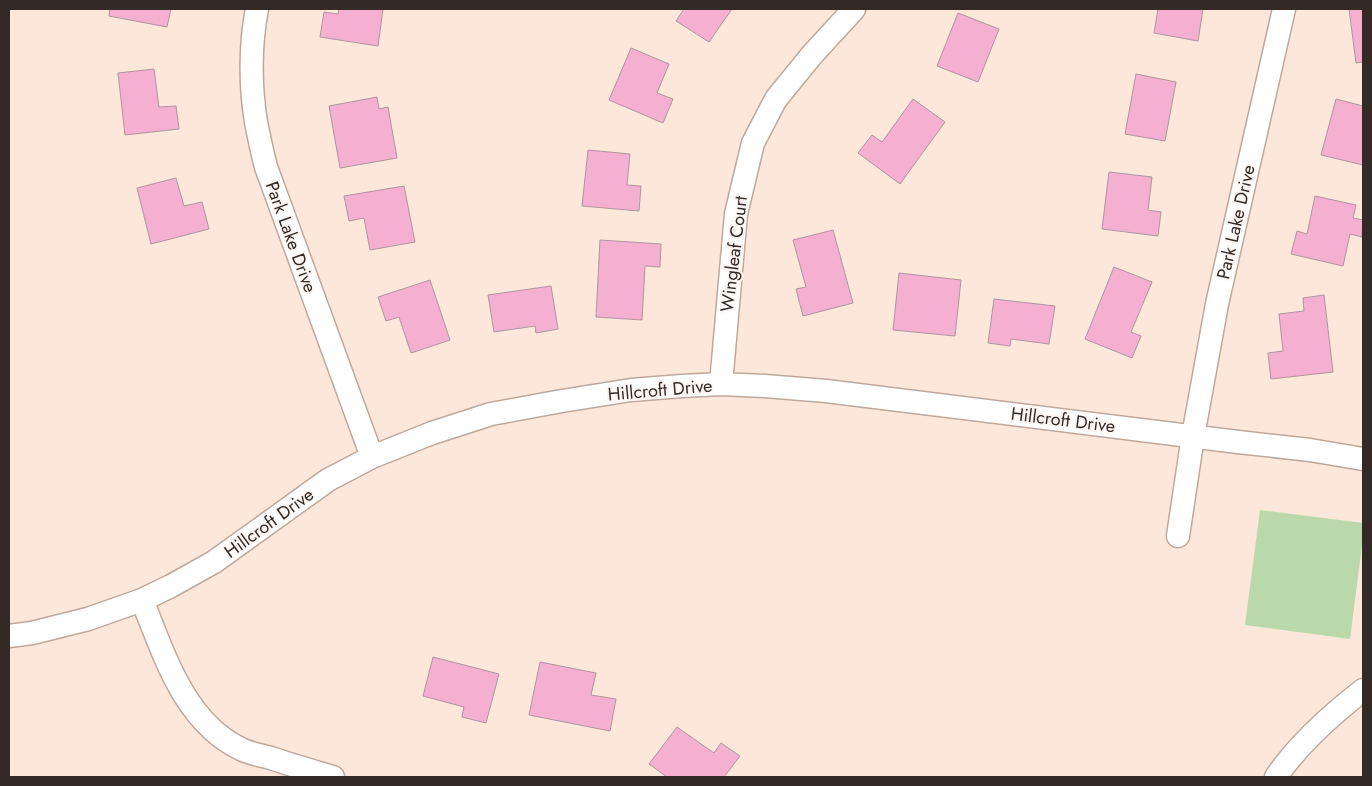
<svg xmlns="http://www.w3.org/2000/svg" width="1372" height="786" font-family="Jost,sans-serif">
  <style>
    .green { fill: #bad9aa }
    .building { fill: #f5afd1; stroke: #ac96a0 }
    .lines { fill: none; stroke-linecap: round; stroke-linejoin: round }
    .minor-casing { stroke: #bea89c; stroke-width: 25 }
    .minor { stroke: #fff; stroke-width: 22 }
    .labels { text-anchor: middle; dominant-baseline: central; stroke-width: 4.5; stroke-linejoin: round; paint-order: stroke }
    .street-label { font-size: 18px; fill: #332a25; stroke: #fcf7f5 }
  </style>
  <rect width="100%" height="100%" fill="#fde6da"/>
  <path class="green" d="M1260,510L1363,523V538L1350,639L1245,625Z"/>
  <path class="building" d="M110,9H171L167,27L109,16Z
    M339,9H383L378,46L320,37L324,12L338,14Z
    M684,9H732L709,42L676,21Z
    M1158,9H1203L1198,41L1154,33Z
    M1349,9H1363V62L1356,63Z
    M958,13L999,29L978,82L937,66Z
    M631,48L669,64L657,93L673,99L663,123L609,100Z
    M154,69L159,107L176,106L179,129L125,135L118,73Z
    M1136,74L1176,82L1165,141L1125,134Z
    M377,97L379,109L388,107L397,158L340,168L329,106Z
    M913,99L945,122L900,184L858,153L872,135L882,142Z
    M1336,99L1363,106V165L1321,155Z
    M588,150L630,154L627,185L641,186L639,211L582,206Z
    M1109,172L1152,177L1148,210L1161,212L1158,236L1102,229Z
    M176,178L184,206L202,202L209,229L151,244L137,188Z
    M404,186L415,242L370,250L364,218L349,221L344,196Z
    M1315,196L1356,205L1353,218L1363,220L1362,237L1350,234L1343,266L1291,254L1297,231L1307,234Z
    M833,230L853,303L803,316L796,289L806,287L793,240Z
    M600,240L661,244L660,267L645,266L642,320L596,317Z
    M1114,267L1152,282L1131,332L1141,336L1132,358L1085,339Z
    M899,273L961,280L955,336L893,330Z
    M430,280L450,340L411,353L399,317L386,321L378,297Z
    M551,286L558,329L536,333L535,326L494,332L488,295Z
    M1324,295L1333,372L1271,379L1268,353L1283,351L1279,314L1304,311L1303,298Z
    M994,299L1055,306L1049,344L1011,339L1010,346L988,343Z
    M433,657L499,674L486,723L462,717L464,707L423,696Z
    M540,662L596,673L591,695L616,699L610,731L529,715Z
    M677,727L714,753L721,743L740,756L724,777H667L649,764Z"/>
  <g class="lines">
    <defs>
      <path id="minor" d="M257,9C250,44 250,86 256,122C259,137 262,152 266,167L372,457
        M721,384L736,214L753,143L776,99L811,56L854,9
        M1178,536L1193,436L1217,304L1284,9
        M142,600C164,654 184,722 241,749C250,754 261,755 271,758C291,765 312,771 333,777
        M9,636L32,633L88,619L142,600L171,586L214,562L328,480L372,457L432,433L491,414L562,401L631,390L682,386L721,384L765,386L826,391L1238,442L1310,450L1363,459
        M1276,777C1299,743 1331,715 1363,690"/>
    </defs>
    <use href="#minor" class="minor-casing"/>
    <use href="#minor" class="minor"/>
  </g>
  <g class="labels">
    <g class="street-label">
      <text transform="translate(1236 222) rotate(-77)">Park Lake Drive</text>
      <text transform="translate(291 237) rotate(70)">Park Lake Drive</text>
      <text transform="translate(734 254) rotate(-83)">Wingleaf Court</text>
      <text transform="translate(660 390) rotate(-5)">Hillcroft Drive</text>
      <text transform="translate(1063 420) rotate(7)">Hillcroft Drive</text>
      <text transform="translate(269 523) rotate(-36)">Hillcroft Drive</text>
    </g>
  </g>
  <rect width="1372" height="786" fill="none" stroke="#332a25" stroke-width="20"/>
</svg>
